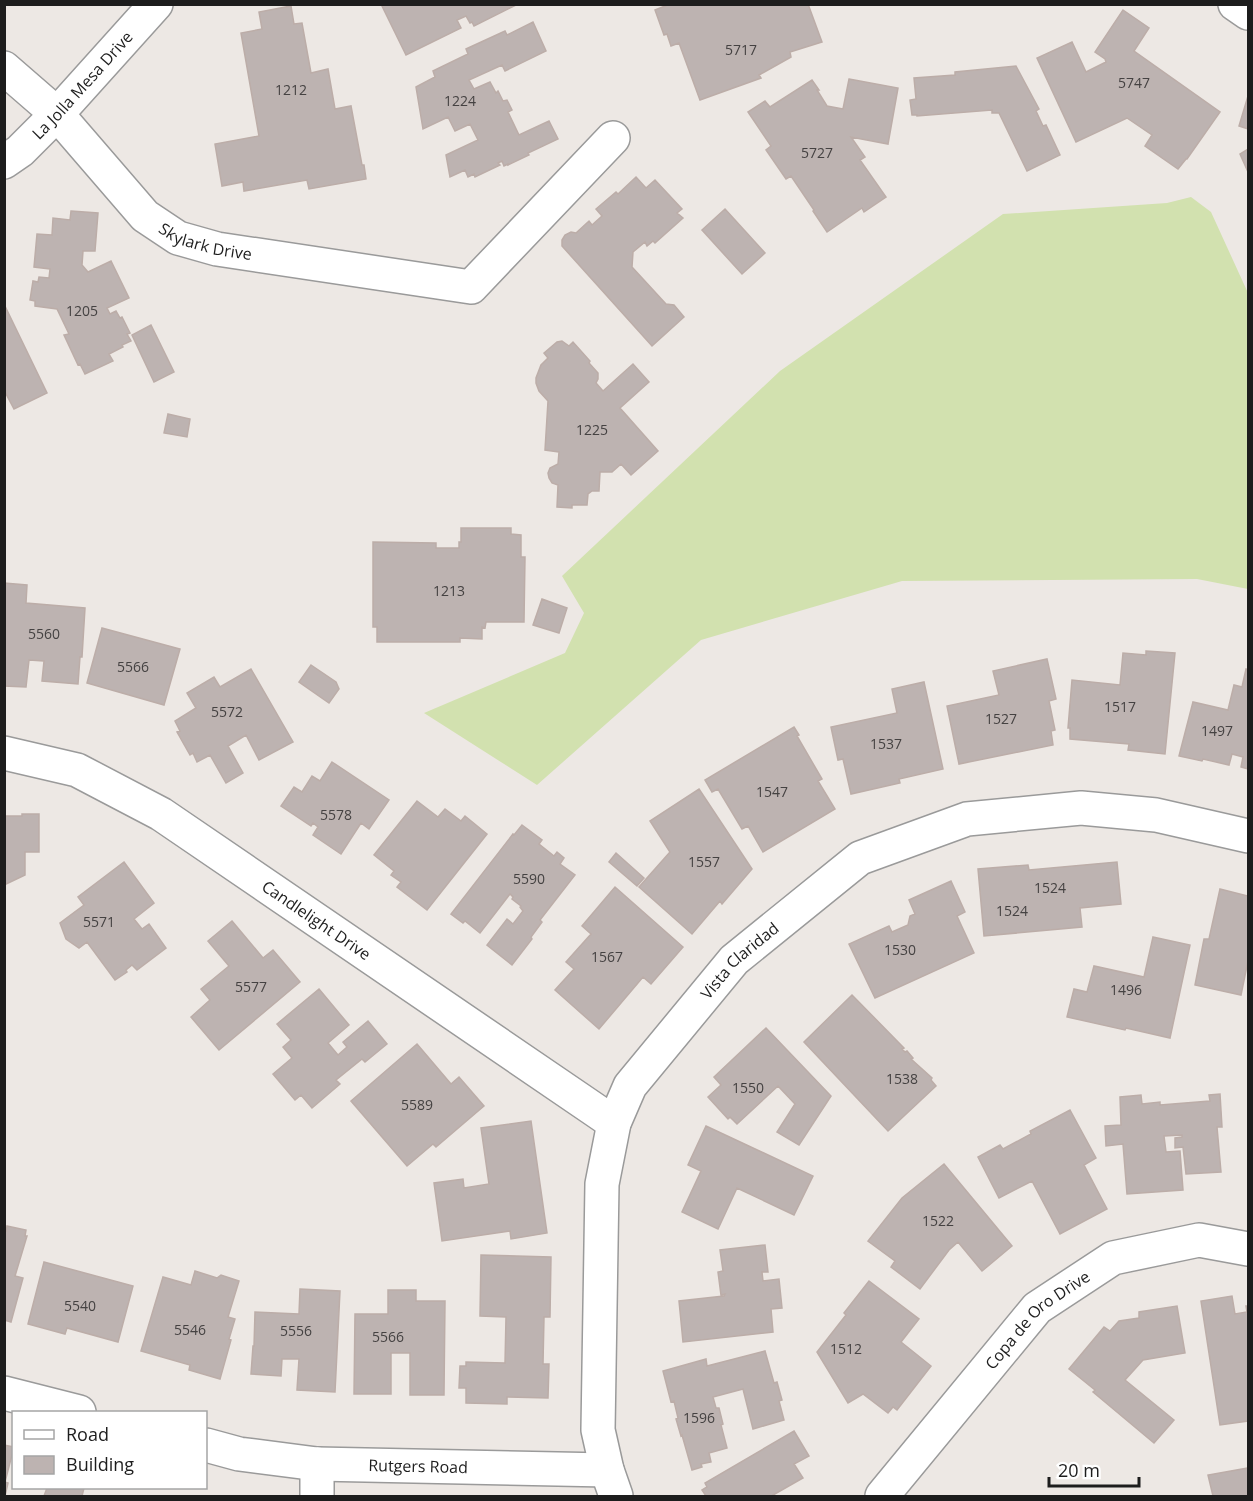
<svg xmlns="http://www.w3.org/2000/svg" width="1253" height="1501" font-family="'Open Sans',sans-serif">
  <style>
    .grass { fill: #d2e1af }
    .building { fill: #bdb3b1; stroke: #bcada8; stroke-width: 1.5 }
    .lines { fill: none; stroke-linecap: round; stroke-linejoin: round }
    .minor-casing { stroke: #9a9a9a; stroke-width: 36 }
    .minor { stroke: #fff; stroke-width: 33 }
    .labels { text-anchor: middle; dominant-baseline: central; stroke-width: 4.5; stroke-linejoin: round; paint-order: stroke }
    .number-label { font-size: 14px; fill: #454242 }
    .street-label { font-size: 16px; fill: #1d1d1d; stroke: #fff }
  </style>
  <rect width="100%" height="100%" fill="#ede8e4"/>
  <path class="grass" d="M1191,197L1211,212L1248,293V589L1197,579L902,581L701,640L537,785L424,713L565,653L584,613L562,576L780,371L1003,214L1167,203Z"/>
  <path class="building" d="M381,4H518L474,26L472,22L470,23L466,16L457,20L461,28L406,55Z
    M670,4H808L822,42L790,52L791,57L759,75L761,78L700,100L679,43L671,46L667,34L664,35L655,10Z
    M291,6L294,24L302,23L311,73L328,69L335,109L351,106L362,165H364L366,179L309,189L307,180L244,191L243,182L222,186L215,144L259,136L241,33L262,29L259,12Z
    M1123,10L1149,28L1134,51L1220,112L1187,159H1186L1178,169L1145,146L1152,135L1127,118L1076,142L1037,58L1072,42L1086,72L1106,62L1105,59L1095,52Z
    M533,22L546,51L505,71L502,65L469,80L474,89L490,82L496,93L498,91L503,101L507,100L512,110L508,112L519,135L549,121L558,139L528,153L529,155L508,165V164L504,166L502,161L498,163L500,165L475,177L474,174L468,177L465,170L450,177L446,155L478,140L470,124L455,131L448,117L423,129L416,87L435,77L433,71L468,54L466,49L505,31L507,35Z
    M1016,66L1039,109L1036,111L1043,126L1046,125L1060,155L1027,171L999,113H992V110L917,116V115H912L910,100L916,99L914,78L955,75V72Z
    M849,79L898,88L888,144L851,137L865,157L860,160L886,197L864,212L862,208L827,232L813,211L814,210L791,176L786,179L766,150L771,146L748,112L765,101L770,107L812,80L819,90H817L827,106L843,109Z
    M1248,96V129L1239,126Z
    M1248,149V172L1240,154Z
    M636,177L646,188L655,180L682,209L677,213L683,218L655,243L653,241L647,246L645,242L633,252L632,267L666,304L674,305L684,317L652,346L562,246V240L565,235L571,232L576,233L589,221L592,225L602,216L596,209L616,192L618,194Z
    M725,209L765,253L742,274L702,230Z
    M71,211L98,213L95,251H83L82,265L88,272L111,261L129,298L107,308L110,314L116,311L120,318L122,317L130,333L127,334L131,341L122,345L123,347L109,354L113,361L85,374L80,364L78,365L64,335L69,334L57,309L35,306V301L30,300L33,281L38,282L39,277L49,278L50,269L34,267L37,234L52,235L53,218L70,220Z
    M4,304L47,393L14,409L4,390Z
    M151,325L174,372L154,382L132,335Z
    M562,341L569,346L573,342L590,361L589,363L598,373V379L596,383L603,391L633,364L649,382L620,408L658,451L631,475L621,464L612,472H600L599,491H592L588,494L587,505H572V508L557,507L558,485L552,483L549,478L548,473L550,468L558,464L559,452L545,450L548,401L539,391L536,383V378L541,365L548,358L544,353L557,342Z
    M168,414L190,419L187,437L164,433Z
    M461,528H511V534L521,535V557H525L524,622H486L485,628L482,627V639L460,638V642H377V627H373V542L436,543V548H459V542H461Z
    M4,583L27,585L26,603L85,608L82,657H80L78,684L42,681L44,661L29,660L26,687L4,686Z
    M542,599L567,608L559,633L533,625Z
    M102,628L180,649L164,705L87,683Z
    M1146,651L1175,653L1165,754L1128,750L1129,744L1070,739V728H1068L1072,680L1120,685L1123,653L1146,655Z
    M1047,659L1056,699L1049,701L1055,730L1051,731L1053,745L959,764L947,706L999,695L993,671Z
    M311,665L336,682L339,689L329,703L299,682Z
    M251,669L293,742L259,760L246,735L228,746L243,773L226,783L210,755L197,762L193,753L190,755L177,732L180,731L175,721L196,708L187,693L214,677L220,687Z
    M1246,669L1248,670V769L1241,767L1243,757L1232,754L1229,765L1203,759L1202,761L1179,756L1193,702L1228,710L1234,685L1242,687Z
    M924,682L943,769L899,779L900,783L851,794L843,759L838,760L831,727L897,713L892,689Z
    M794,727L799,735L797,736L822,779L818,781L835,809L763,852L748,826L742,829L718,789L712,792L705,780Z
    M332,762L389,800L369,829L361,823L341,854L313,835L318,827L313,823L311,826L281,806L294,787L302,792L312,776L320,781Z
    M699,789L752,869L722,904L720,901L692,934L639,887L670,852L650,821Z
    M417,801L438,817L445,809L461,821L465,816L487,834L427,910L397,887L401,882L391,875L394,871L374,855Z
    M22,814H39V852H25V875L4,885V816H22Z
    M522,825L542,840L539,844L554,856L557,852L564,858L560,864L575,875L540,920L542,922L531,937L532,939L512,965L487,945L507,919L513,924L523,911L520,907L521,906L512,899L513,897L510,894L480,933L465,921L463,923L451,914L513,834L514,835Z
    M616,853L644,878L637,886L609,862Z
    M124,862L154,903L134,919L142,929L149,924L166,948L137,970L132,965L126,970L127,972L115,980L87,942L79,948L66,939L60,923L84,905L78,897Z
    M1117,862L1121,904L1080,908L1082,927L984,936L978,869L1028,865L1029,870Z
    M951,881L965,912L957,916L974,953L875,998L849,944L889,926L892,932L908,925L910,916L915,914L909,900Z
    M615,887L683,947L651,984L643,977L599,1029L555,990L574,969L566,962L591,934L582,926Z
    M1220,889L1248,896V961L1241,995L1195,985L1204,939H1209Z
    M232,921L263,958L273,950L300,982L219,1050L191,1017L210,1000L201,989L229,966L208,941Z
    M1153,937L1190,945L1170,1038L1126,1028L1125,1030L1067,1017L1074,989L1087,992L1094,966L1144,977Z
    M319,989L349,1025L328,1043L338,1055L347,1047L343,1042L368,1021L387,1044L365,1062L362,1059L336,1080L340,1084L312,1108L301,1095L295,1100L273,1074L292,1058L283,1047L291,1040L277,1024Z
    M852,995L904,1048L902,1049L905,1052L907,1051L913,1058L911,1059L932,1078L931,1080L936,1086L888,1131L804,1042Z
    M766,1028L831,1096L799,1145L777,1132L795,1104L778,1086L737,1124L730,1117L728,1119L708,1097L721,1085L714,1077Z
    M417,1044L451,1084L459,1077L484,1106L436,1147L433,1144L407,1166L351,1101Z
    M1220,1094L1222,1127H1217L1221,1172L1186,1174L1183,1147L1175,1148V1138L1182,1137V1135L1164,1136L1166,1152L1180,1151L1183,1190L1127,1194L1123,1144L1106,1146L1105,1126L1121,1125L1120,1097L1141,1095L1142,1104L1160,1102V1105L1210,1101L1209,1095Z
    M1070,1110L1096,1158L1084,1165L1107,1209L1060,1234L1032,1181L999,1198L978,1157L1000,1145L1003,1149L1031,1134L1030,1131Z
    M531,1121L547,1233L511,1239L510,1231L442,1241L434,1183L463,1179L464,1188L489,1184L481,1128Z
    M706,1126L813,1176L794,1215L737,1188L718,1229L682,1212L701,1171L688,1165Z
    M944,1164L1012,1246L982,1271L958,1242L949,1250L920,1289L891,1267L895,1261L868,1241L902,1198Z
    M7,1226L26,1230L25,1236H27L15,1276L23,1278L11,1322L4,1320V1230L6,1231Z
    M765,1245L768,1272H762L763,1281L779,1279L782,1308L771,1309L773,1332L683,1342L679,1301L724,1296L725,1294L721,1295L718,1272L723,1271L720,1250Z
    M481,1255L551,1257L550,1317H544L543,1364H549L548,1398L507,1397V1404L466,1403V1388H459L460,1366H466V1362L505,1363L506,1317L480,1316Z
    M44,1262L133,1286L118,1342L67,1328L65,1334L28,1324Z
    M195,1271L217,1278L221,1275L239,1281L228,1317L235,1319L229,1339L231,1340L220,1379L189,1370L190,1365L141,1351L163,1277L191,1285Z
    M869,1281L919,1319L901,1342L931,1366L897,1410L893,1407L888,1413L863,1394L848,1403L817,1352L846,1315L844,1313Z
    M300,1289L340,1291L335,1392L297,1390L299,1359H282L281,1376L251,1374L253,1346H254L255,1312L299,1314Z
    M388,1290H416V1301H445L444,1395H410V1353H391V1394H354L355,1314H388Z
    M1232,1296L1235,1314L1247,1312L1246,1306H1248V1421L1220,1425L1201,1301Z
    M1177,1306L1185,1353L1143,1360L1125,1380L1174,1420L1154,1443L1093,1392L1095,1390L1069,1369L1104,1327L1110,1331L1119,1321L1139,1318V1312Z
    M765,1351L774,1383L777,1382L782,1400L779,1401L784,1420L753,1429L743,1389L713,1397L716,1408H719L723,1424L721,1425L727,1448L709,1453L711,1462L701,1464L702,1467L692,1470L682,1435L681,1436L676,1419L678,1418L674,1401L671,1402L663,1371L706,1359L707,1366Z
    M794,1431L809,1456L794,1464L803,1478L773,1495L774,1496H706L702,1490L707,1487L705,1483Z
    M4,1445L14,1447L5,1482L8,1483L5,1496Z
    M1248,1468V1496H1213L1208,1475Z
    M47,1488H84L82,1496H44Z"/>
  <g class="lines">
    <defs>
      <g id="minor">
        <path d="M1235,4L1248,13"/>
        <path id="s1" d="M4,68L57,114L145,216L178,238L217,249L471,287L613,138"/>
        <path id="s2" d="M4,162L20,151L57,114L156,4"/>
        <path id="s3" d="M4,753L77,770L161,814L614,1123"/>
        <path d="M4,1393L79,1412"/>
        <path id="s4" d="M206,1445L239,1454L317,1464L607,1470"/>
        <path d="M317,1496V1464"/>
        <path id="s5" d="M616,1496L607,1470L598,1430L602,1184L614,1123L630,1086L734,960L860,858L967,819L1081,808L1156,815L1248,836"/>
        <path id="s6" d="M882,1496L1037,1308L1113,1258L1199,1240L1248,1249"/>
      </g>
    </defs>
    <use href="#minor" class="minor-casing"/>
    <use href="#minor" class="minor"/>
  </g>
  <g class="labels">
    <g class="number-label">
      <text x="741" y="49">5717</text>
      <text x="1134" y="82">5747</text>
      <text x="291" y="89">1212</text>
      <text x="460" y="100">1224</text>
      <text x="817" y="152">5727</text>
      <text x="82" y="310">1205</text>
      <text x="592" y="429">1225</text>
      <text x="449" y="590">1213</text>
      <text x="44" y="633">5560</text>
      <text x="133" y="666">5566</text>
      <text x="1120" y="706">1517</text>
      <text x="227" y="711">5572</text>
      <text x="1001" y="718">1527</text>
      <text x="1217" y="730">1497</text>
      <text x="886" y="743">1537</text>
      <text x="772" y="791">1547</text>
      <text x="336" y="814">5578</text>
      <text x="704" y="861">1557</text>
      <text x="529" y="878">5590</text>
      <text x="1050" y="887">1524</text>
      <text x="1012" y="910">1524</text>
      <text x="99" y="921">5571</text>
      <text x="900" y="949">1530</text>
      <text x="607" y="956">1567</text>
      <text x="251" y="986">5577</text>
      <text x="1126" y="989">1496</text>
      <text x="902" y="1078">1538</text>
      <text x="748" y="1087">1550</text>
      <text x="417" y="1104">5589</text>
      <text x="938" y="1220">1522</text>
      <text x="80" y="1305">5540</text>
      <text x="190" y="1329">5546</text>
      <text x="296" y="1330">5556</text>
      <text x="388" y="1336">5566</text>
      <text x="846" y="1348">1512</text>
      <text x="699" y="1417">1596</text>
    </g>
    <g class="street-label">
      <text stroke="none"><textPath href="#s2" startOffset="110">La Jolla Mesa Drive</textPath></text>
      <text stroke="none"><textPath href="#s1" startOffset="272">Skylark Drive</textPath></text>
      <text stroke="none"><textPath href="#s3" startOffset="358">Candlelight Drive</textPath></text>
      <text stroke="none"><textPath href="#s5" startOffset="584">Vista Claridad</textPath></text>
      <text stroke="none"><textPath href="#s6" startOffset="236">Copa de Oro Drive</textPath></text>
      <text stroke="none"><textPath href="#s4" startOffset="214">Rutgers Road</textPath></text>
    </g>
  </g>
  <rect width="1253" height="1501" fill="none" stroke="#1d1d1d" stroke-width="12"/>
  <rect x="12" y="1411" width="195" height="78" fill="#ffffff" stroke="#a5a5a5" stroke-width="1.5"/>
  <rect x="24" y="1430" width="30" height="9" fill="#ffffff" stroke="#a5a5a5" stroke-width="1.5"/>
  <text x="66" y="1441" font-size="18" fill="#1d1d1d">Road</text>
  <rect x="24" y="1456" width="30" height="18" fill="#bdb3b1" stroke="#a5a5a5" stroke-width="1.5"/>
  <text x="66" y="1471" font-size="18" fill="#1d1d1d">Building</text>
  <path d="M1049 1477v9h90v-9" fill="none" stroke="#1d1d1d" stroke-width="3"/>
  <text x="1058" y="1477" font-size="18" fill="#1d1d1d" stroke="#ffffff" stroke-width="4.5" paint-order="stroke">20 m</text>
</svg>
